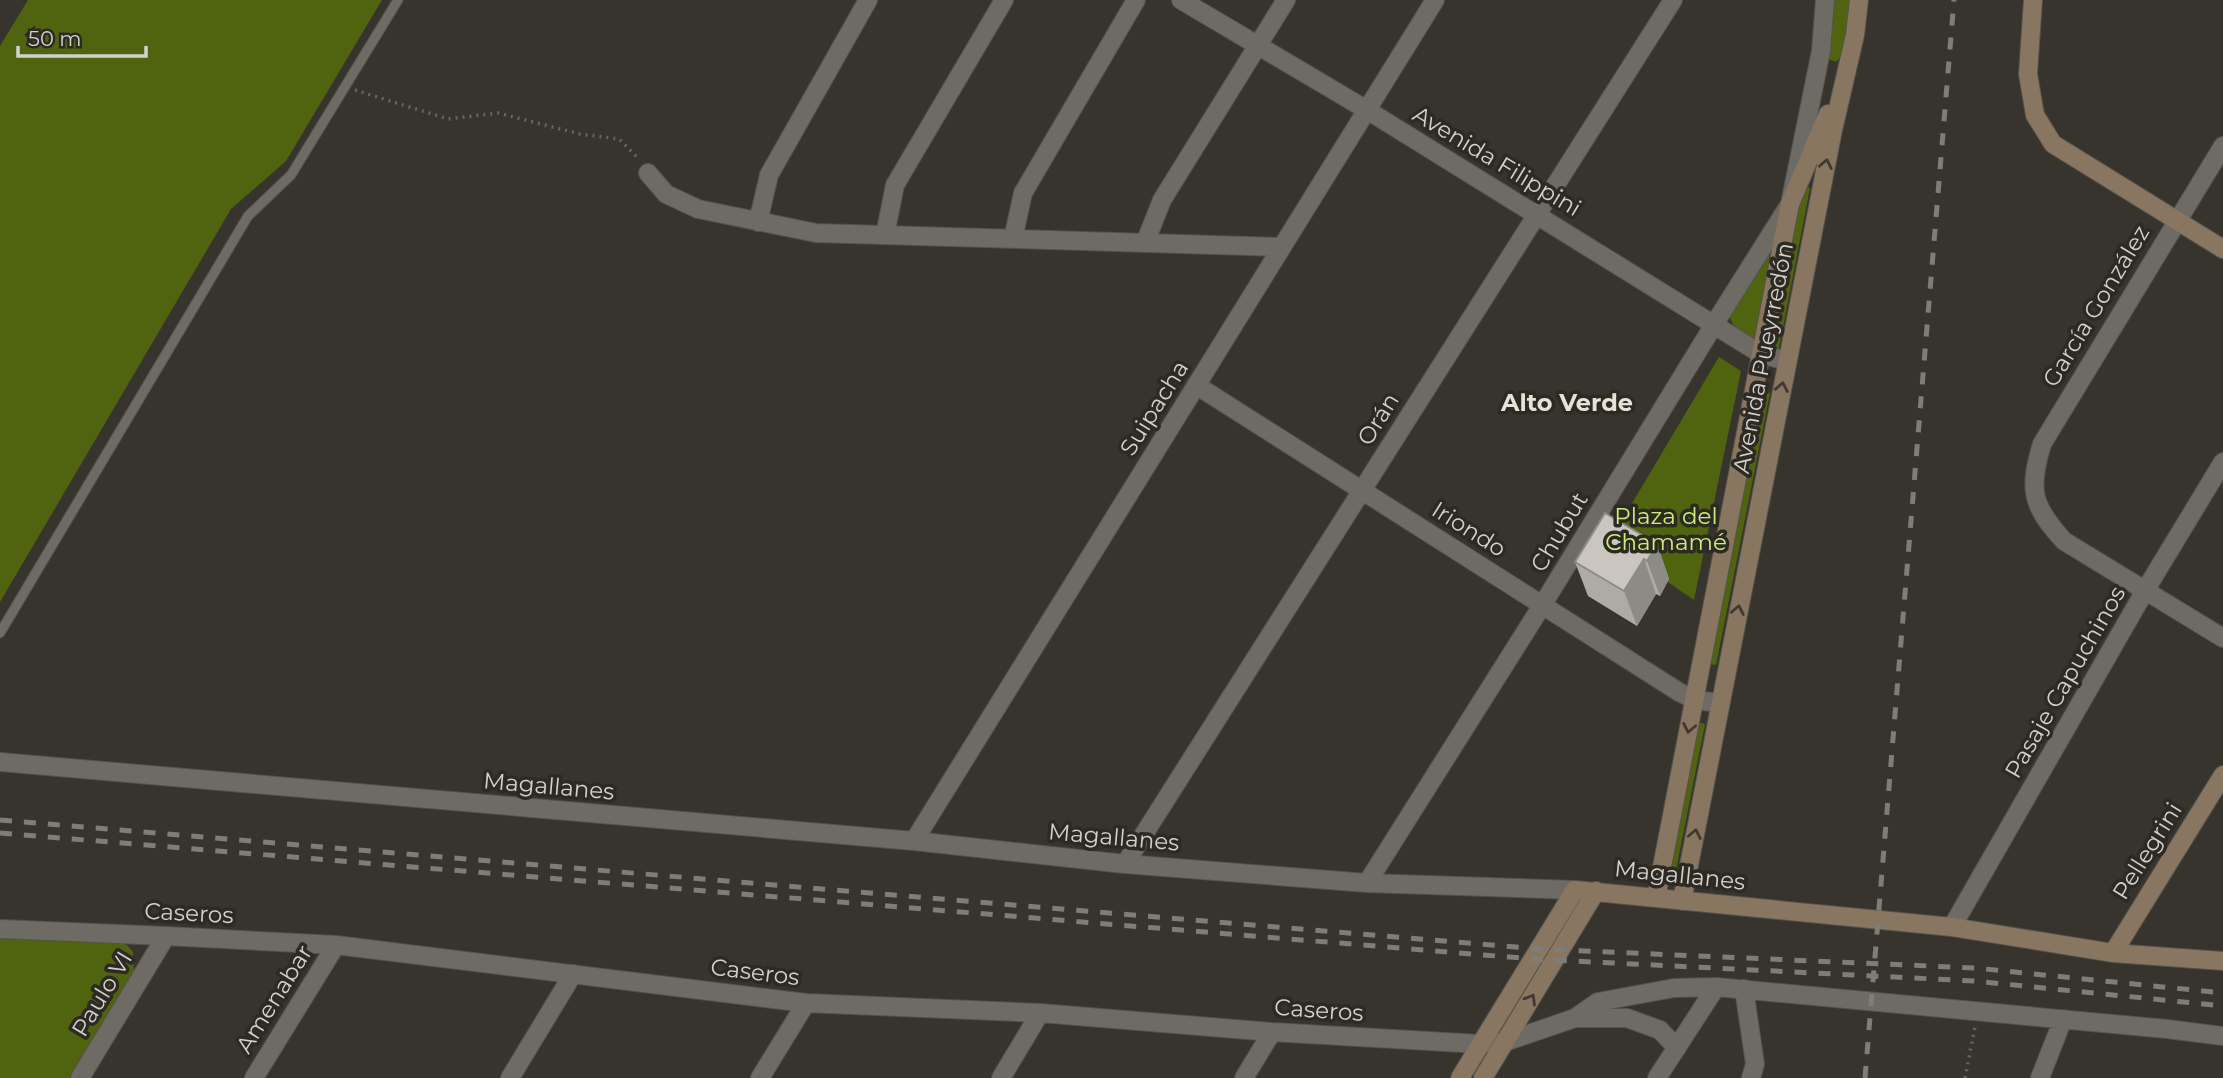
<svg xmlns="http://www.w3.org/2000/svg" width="2223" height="1078" font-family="Montserrat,sans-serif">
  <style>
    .green { fill: #506410 }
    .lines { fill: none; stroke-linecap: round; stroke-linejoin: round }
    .lane-casing { stroke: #54524d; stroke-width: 11 }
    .street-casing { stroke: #54524d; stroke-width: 20 }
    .secondary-casing { stroke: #54524d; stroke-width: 20 }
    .path { stroke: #686560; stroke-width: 3.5; stroke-dasharray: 2 5; stroke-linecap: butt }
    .lane { stroke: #6e6b64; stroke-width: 9 }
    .street { stroke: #6e6b64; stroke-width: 18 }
    .secondary { stroke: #897661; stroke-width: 18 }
    .rail { stroke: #7f7d78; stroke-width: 5; stroke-dasharray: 12 12; stroke-linecap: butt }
    .wall { fill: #aeaaa4 }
    .shaded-wall { fill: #8d8b86 }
    .building { fill: #cac6bf; stroke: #8d8b86; stroke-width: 2 }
    .oneway { stroke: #3f3930 }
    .labels { text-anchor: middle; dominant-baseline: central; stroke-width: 7; stroke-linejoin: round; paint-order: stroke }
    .street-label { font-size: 23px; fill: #d3d1cd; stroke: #2d2a24 }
    .park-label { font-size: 23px; fill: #cbee73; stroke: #2d2a24 }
    .neighbourhood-label { font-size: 24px; font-weight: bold; fill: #e6e2da; stroke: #2d2a24 }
  </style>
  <rect width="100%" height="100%" fill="#37342e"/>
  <path class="green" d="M28,0H382L286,161L231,209L0,602V46Z
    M1829,0H1852C1850,19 1851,49 1836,62L1823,57Z
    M1802,186L1810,188L1778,353L1769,351Z
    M1767,256L1772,257L1757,342L1736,330L1729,316Z
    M1719,357L1741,371L1694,600L1609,542Z
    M1762,391L1770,393L1716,665L1708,664Z
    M1697,722L1705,724L1676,870L1668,869Z
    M0,936L118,942L127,945L133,952L134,972L70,1078H0Z"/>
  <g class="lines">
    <defs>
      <path id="lane" d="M0,633L248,216L291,175L398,0"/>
      <path id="street" d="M1181,0L1367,110L1761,354L1787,361
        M2223,146L2042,444C2028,490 2032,506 2064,541L2223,638
        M648,173L666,194L698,209L816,233L1281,247
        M758,222L769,175L868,0
        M885,235L895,185L1004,0
        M1013,239L1023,193L1136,0
        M1145,243L1162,200L1286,0
        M1196,385L1679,692L1695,700L1720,703
        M0,762L914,841L1125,864L1367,883L1575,890
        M914,841L1435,0
        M1125,864L1673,0
        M1367,883L1543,604L1715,323L1790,204L1821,51L1825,0
        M1952,927L2146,589L2223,462
        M0,929L166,936L336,945L806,1003L1040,1013L1272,1032L1480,1044L1505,1042L1575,1018H1627L1660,1030L1677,1048
        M1744,989L1755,1064L1751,1078
        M1575,1018L1598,1002L1674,988L1716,987L2167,1029L2223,1036
        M80,1078L166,936
        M254,1078L336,945
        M510,1078L573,974
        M760,1078L806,1003
        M1001,1078L1040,1013
        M1244,1078L1272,1032
        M1657,1078L1716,987
        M2040,1078L2063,1019"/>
      <path id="secondary" d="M2033,0L2028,74L2035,115L2053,144L2223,249
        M1656,898L1790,204L1828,114
        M1682,901L1833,130L1855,35L1859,0
        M2113,953L2223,775
        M1460,1078L1575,890L1952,927L2113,953L2223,961
        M1483,1078L1596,891"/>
    </defs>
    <use href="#lane" class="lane-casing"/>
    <use href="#street" class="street-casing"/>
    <use href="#secondary" class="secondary-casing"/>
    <path class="path" d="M355,90L448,119L498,113L580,134L619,139L639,159
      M1965,1078L1975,1027"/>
    <use href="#lane" class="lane"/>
    <use href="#street" class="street"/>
    <use href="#secondary" class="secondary"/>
    <path class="rail" d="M0,820L1539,949L1975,968L2223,993
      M0,833L1533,959L1974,981L2223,1006
      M1865,1078L1954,0"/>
  </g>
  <path class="wall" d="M1657,544L1669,579L1660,596L1656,594L1637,626L1588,596L1575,562Z"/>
  <path class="shaded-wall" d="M1657,544L1669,579L1660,596L1647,561Z
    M1644,559L1656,594L1637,626L1624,591Z"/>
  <path class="building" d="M1605,513L1657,544L1647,561L1644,559L1624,591L1575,562Z"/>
  <defs><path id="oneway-chevron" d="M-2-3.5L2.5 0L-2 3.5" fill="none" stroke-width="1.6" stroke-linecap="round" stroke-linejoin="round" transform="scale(1.75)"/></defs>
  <g class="oneway">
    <use href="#oneway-chevron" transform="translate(1826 164) rotate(-79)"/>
    <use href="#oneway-chevron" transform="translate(1782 387) rotate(-79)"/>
    <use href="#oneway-chevron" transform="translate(1738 610) rotate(-79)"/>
    <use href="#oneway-chevron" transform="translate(1689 728) rotate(101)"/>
    <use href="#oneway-chevron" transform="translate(1695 834) rotate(-79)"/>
    <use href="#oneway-chevron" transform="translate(1531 999) rotate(-59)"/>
  </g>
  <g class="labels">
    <g class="street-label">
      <text transform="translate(1497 161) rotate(31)">Avenida Filippini</text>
      <text transform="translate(2096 306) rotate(-59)">García González</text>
      <text transform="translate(1763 358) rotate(-79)">Avenida Pueyrredón</text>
      <text transform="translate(1154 408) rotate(-58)">Suipacha</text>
      <text transform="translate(1378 419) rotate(-58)">Orán</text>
      <text transform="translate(1469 529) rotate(32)">Iriondo</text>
      <text transform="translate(1559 532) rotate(-59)">Chubut</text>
      <text transform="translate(2065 682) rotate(-60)">Pasaje Capuchinos</text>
      <text transform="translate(549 786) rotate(5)">Magallanes</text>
      <text transform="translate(1114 837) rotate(5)">Magallanes</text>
      <text transform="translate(2147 851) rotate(-58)">Pellegrini</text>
      <text transform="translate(1680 875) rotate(6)">Magallanes</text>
      <text transform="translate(189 913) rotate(3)">Caseros</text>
      <text transform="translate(755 972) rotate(7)">Caseros</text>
      <text transform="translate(102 994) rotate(-59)">Paulo VI</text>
      <text transform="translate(274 999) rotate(-58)">Amenabar</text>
      <text transform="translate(1319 1010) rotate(4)">Caseros</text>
    </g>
    <g class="park-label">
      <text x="1666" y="516">Plaza del<tspan x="1666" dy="26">Chamamé</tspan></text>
    </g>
    <g class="neighbourhood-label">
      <text x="1567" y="402">Alto Verde</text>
    </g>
  </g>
  <path d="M18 46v10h128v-10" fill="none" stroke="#d3d1cd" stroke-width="3.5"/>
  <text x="28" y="46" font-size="21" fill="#d3d1cd" stroke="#2d2a24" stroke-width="5" paint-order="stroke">50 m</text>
</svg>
